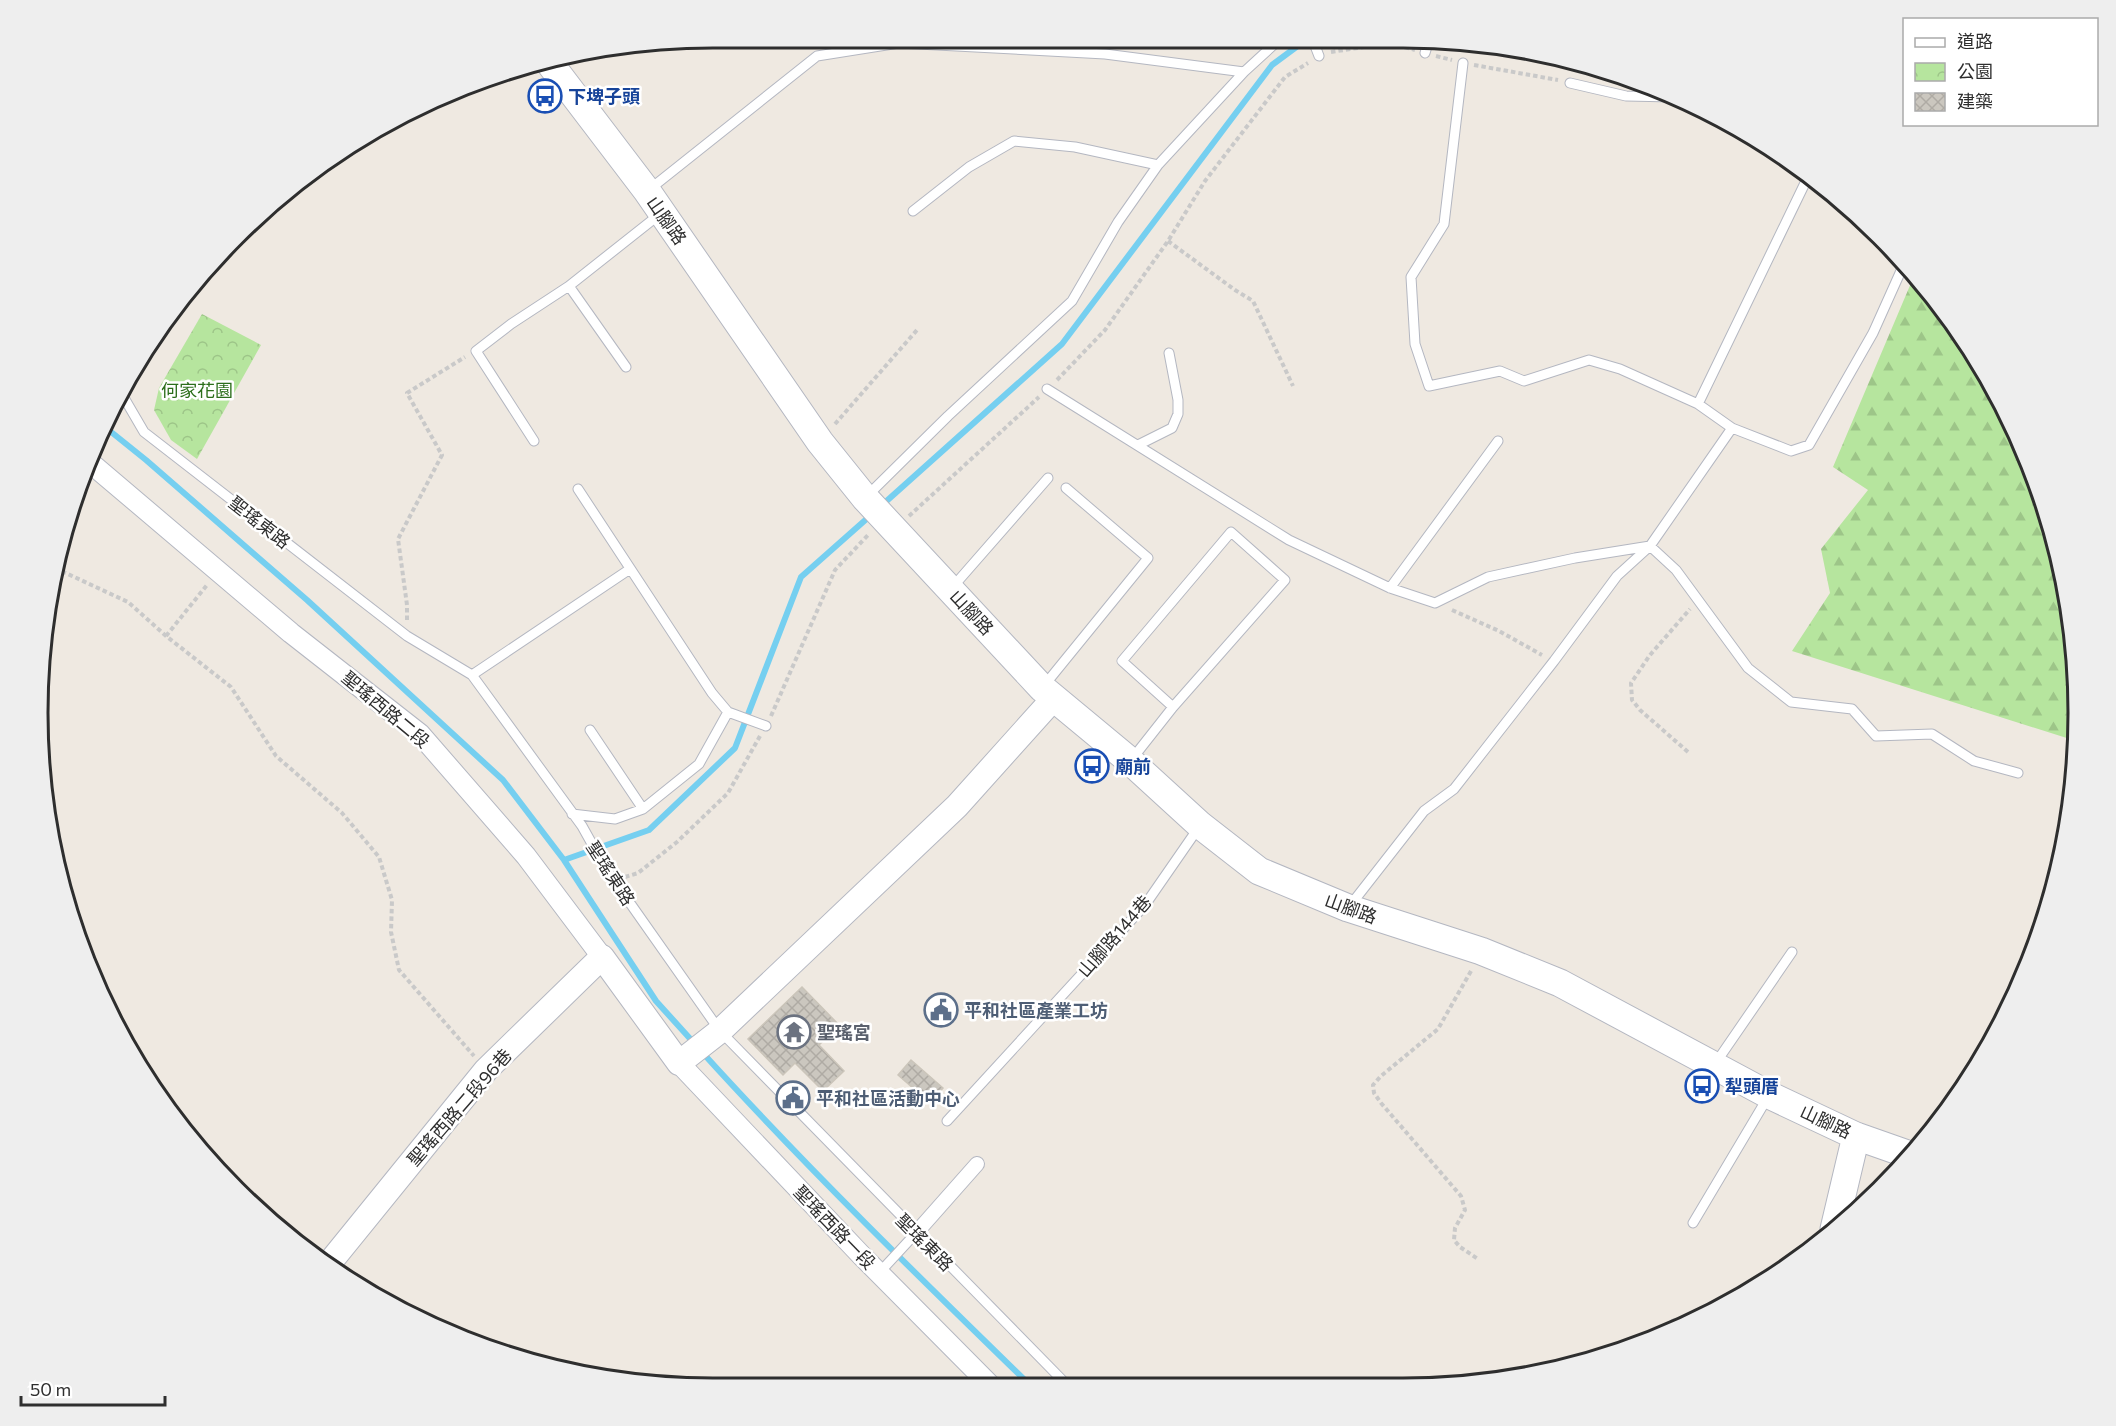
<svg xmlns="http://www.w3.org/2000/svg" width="2116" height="1426" font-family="Commissioner,'Noto Sans TC',sans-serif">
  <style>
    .forest { fill: url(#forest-firs) }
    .park { fill: url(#park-crowns) }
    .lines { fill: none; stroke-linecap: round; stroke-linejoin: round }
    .stream { stroke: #75cff0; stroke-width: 6 }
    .building { fill: url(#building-cross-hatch); stroke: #cbc5ba; stroke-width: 1.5 }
    .service-casing { stroke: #b4b7c1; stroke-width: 11 }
    .pedestrian-casing { stroke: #b4b7c1; stroke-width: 16 }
    .minor-casing { stroke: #b4b7c1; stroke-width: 22 }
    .tertiary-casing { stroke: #b4b7c1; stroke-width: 26 }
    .secondary-casing { stroke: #b4b7c1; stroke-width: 29 }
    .path { stroke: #c9c9c9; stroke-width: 4; stroke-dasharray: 4.5 3; stroke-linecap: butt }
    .service { stroke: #fff; stroke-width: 9 }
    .pedestrian { stroke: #fff; stroke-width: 14 }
    .minor { stroke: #fff; stroke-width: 20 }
    .tertiary { stroke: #fff; stroke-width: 24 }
    .secondary { stroke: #fff; stroke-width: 27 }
    .labels { text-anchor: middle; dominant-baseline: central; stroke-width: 5; stroke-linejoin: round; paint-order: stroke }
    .transit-label { font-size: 18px; font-weight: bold; fill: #164399; stroke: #fff; text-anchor: start }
    .street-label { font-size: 18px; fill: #2e2e2e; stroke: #fff }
    .park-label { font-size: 18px; fill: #2c6e1b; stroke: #fff }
    .service-label { font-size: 18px; font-weight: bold; fill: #4e5e75; stroke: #fff; text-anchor: start }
    .worship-label { font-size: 18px; font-weight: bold; fill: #5b616d; stroke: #fff; text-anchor: start }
    .rim { fill: none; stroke: #2e2e2e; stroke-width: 3 }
  </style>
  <defs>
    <pattern id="forest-firs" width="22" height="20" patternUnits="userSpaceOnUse" patternTransform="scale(1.5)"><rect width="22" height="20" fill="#b6e59e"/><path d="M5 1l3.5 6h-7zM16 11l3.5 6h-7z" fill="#9dc588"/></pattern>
    <pattern id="park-crowns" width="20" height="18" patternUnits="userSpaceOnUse" patternTransform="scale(1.5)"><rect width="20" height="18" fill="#b6e59e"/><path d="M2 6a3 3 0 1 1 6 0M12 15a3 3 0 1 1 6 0" fill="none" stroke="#9dc588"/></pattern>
    <pattern id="building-cross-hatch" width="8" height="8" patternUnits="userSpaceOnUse" patternTransform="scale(1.5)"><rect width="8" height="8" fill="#cbc7bf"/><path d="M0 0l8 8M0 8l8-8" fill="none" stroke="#afaba4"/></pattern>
  </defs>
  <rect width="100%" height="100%" fill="#efe9e1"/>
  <path class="forest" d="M1914,276L1964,337L2027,454L2065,581L2078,713L2076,736L2073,740L1792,651L1830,593L1821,549L1868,490L1833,467Z"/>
  <path class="park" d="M202,314L261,345L197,459L171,440L154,410L159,388Z"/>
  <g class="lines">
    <path class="stream" d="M1485,46L1577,65
      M105,427L146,460L307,600L503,780L564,860L656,1001L694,1043
      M881,506L1062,344L1272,65L1299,45L1313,38
      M564,860L649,830L735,748L801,577L871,515
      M701,1051C807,1168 920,1278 1033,1388"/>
  </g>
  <path class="building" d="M802,987L839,1025L819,1045L844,1071L823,1091L795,1063L783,1075L748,1039Z
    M911,1060L943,1088L930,1103L898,1075Z"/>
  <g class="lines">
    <defs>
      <path id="service" d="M1312,38L1319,56
        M1425,53L1429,40
        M1463,63L1444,224L1411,277L1415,344L1429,386L1500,371L1524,381L1589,360L1620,369L1698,404L1732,428L1791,451L1809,445L1873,333L1904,264
        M1570,83L1626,96L1673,97
        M650,189L817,56L899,43L1105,54L1244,72
        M913,211L969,167L1014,141L1075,147L1158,165
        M569,286L626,367
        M1047,389L1289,540L1390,588L1435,603L1488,577L1575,558L1650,546L1676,570L1748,668L1791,702L1852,709L1876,736L1932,734L1974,761L2018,773
        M123,396L144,432L407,636L472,675L582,826L606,869L720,1031L1070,1388
        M1698,404L1805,183
        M534,441L476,351L511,324L569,286L660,214
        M1138,445L1172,428L1178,414V400L1169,353
        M578,489L712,693L728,712L766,726
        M867,496L948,416L1072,301L1118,222L1158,165L1244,72L1281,38
        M1390,588L1498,441
        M951,589L1048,478
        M472,675L630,569
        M1043,687L1148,558L1066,488
        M590,730L643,809
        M1132,759L1173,707L1285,580L1231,532L1122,661L1173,707
        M572,814L615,819L643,809L699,764L728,712
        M1349,907L1424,811L1454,789L1554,661L1617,576L1650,546L1732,428
        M1715,1064L1792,952
        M947,1121L1145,905L1199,827
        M1693,1223L1768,1097
        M879,1273L916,1233
        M1668,1334L1674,1324"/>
      <path id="pedestrian" d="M916,1233L977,1164"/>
      <path id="minor" d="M87,460L291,633L420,734L526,856L602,957
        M679,1063L862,1256L993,1388"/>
      <path id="tertiary" d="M327,1266L486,1070L602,957L679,1063L720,1031L957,806L1054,698"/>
      <path id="secondary" d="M548,61L647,191L820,442L865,498L1042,688L1130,761L1200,825L1259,871L1348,908L1481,951L1560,983L1769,1095L1856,1136L1910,1155
        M1834,1229L1856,1136"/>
    </defs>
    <use href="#service" class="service-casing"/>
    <use href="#pedestrian" class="pedestrian-casing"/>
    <use href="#minor" class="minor-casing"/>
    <use href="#tertiary" class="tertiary-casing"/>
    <use href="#secondary" class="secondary-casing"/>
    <path class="path" d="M1331,52L1390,43L1415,50
      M1436,56L1452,60
      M1474,65L1558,80
      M1168,241L1235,290L1253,301L1293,386
      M137,372L154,345L179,300
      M1057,380L1105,330L1168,241L1205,181L1285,77L1308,63
      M835,424L917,330
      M909,516L1039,397
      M55,568L128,602L166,636L231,687L276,756L342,813L379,857L392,900L391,932L399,970L474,1056
      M1452,610L1499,631L1542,655
      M407,620V605L398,539L442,455L407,393L465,357
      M166,636L207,585
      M771,716L835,570L869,534
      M1688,752L1640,710L1632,700L1631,683L1650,655L1690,609
      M625,877L638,873L677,842L728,793L760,736
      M1471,971L1438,1029L1381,1076L1373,1085L1374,1093L1381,1103L1461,1196L1465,1210L1455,1228L1454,1240L1460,1247L1478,1259"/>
    <use href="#service" class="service"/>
    <use href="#pedestrian" class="pedestrian"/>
    <use href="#minor" class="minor"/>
    <use href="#tertiary" class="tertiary"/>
    <use href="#secondary" class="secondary"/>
  </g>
  <defs>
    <symbol id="bus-ring" viewBox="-11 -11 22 22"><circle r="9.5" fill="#fff" stroke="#1a4fb4" stroke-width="1.5"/><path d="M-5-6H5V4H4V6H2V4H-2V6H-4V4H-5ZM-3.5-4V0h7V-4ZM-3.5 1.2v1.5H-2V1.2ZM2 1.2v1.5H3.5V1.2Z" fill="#1a4fb4"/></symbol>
    <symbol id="civic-ring" viewBox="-11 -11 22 22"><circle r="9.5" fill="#fff" stroke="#5c6f8a" stroke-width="1.5"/><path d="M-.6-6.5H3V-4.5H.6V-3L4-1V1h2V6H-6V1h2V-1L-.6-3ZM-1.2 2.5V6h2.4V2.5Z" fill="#5c6f8a"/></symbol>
    <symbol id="temple-ring" viewBox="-11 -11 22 22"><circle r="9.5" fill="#fff" stroke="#6b7280" stroke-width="1.5"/><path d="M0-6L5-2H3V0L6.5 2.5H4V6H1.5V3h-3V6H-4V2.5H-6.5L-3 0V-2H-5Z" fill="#6b7280"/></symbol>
  </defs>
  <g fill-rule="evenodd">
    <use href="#bus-ring" x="526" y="77" width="38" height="38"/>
    <use href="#bus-ring" x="1073" y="747" width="38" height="38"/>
    <use href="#civic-ring" x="922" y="991" width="38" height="38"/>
    <use href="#temple-ring" x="775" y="1013" width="38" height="38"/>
    <use href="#bus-ring" x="1683" y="1067" width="38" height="38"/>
    <use href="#civic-ring" x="774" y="1079" width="38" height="38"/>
  </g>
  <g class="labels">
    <g class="transit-label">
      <text x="568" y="96">下埤子頭</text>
      <text x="1115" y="766">廟前</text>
      <text x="1725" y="1086">犁頭厝</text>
    </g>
    <g class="street-label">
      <text transform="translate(667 220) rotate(55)">山腳路</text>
      <text transform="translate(260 522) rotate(38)">聖瑤東路</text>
      <text transform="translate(972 612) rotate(47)">山腳路</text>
      <text transform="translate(386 709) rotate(40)">聖瑤西路二段</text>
      <text transform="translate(611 873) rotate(57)">聖瑤東路</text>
      <text transform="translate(1351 908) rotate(20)">山腳路</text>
      <text transform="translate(1114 936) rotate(-49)">山腳路144巷</text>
      <text transform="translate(459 1107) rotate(-49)">聖瑤西路二段96巷</text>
      <text transform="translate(1826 1121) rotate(25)">山腳路</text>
      <text transform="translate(835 1227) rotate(46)">聖瑤西路一段</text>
      <text transform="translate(925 1242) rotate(45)">聖瑤東路</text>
    </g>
    <g class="park-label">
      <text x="197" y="390">何家花園</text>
    </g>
    <g class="service-label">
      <text x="964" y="1010">平和社區產業工坊</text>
      <text x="816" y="1098">平和社區活動中心</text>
    </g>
    <g class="worship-label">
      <text x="817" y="1032">聖瑤宮</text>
    </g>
  </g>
  <path d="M0 0H2116V1426H0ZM713 48H1403A665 665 0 0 1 2068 713V713A665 665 0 0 1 1403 1378H713A665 665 0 0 1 48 713V713A665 665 0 0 1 713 48Z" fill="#eee" fill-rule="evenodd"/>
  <path class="rim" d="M713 48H1403A665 665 0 0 1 2068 713V713A665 665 0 0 1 1403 1378H713A665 665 0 0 1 48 713V713A665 665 0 0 1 713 48Z"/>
  <rect x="1903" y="18" width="195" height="108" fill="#ffffff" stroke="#ababab" stroke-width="1.5"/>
  <rect x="1915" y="38" width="30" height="9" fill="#ffffff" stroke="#ababab" stroke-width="1.5"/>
  <text x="1957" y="48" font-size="18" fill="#2e2e2e">道路</text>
  <rect x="1915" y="63" width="30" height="18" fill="url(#park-crowns)" stroke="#ababab" stroke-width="1.5"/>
  <text x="1957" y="78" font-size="18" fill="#2e2e2e">公園</text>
  <rect x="1915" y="93" width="30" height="18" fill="url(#building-cross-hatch)" stroke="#ababab" stroke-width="1.5"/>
  <text x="1957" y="108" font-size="18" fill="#2e2e2e">建築</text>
  <path d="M21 1396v9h144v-9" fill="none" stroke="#2e2e2e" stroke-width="3"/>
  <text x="30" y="1396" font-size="18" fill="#2e2e2e" stroke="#ffffff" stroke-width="4.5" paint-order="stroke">50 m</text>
</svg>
